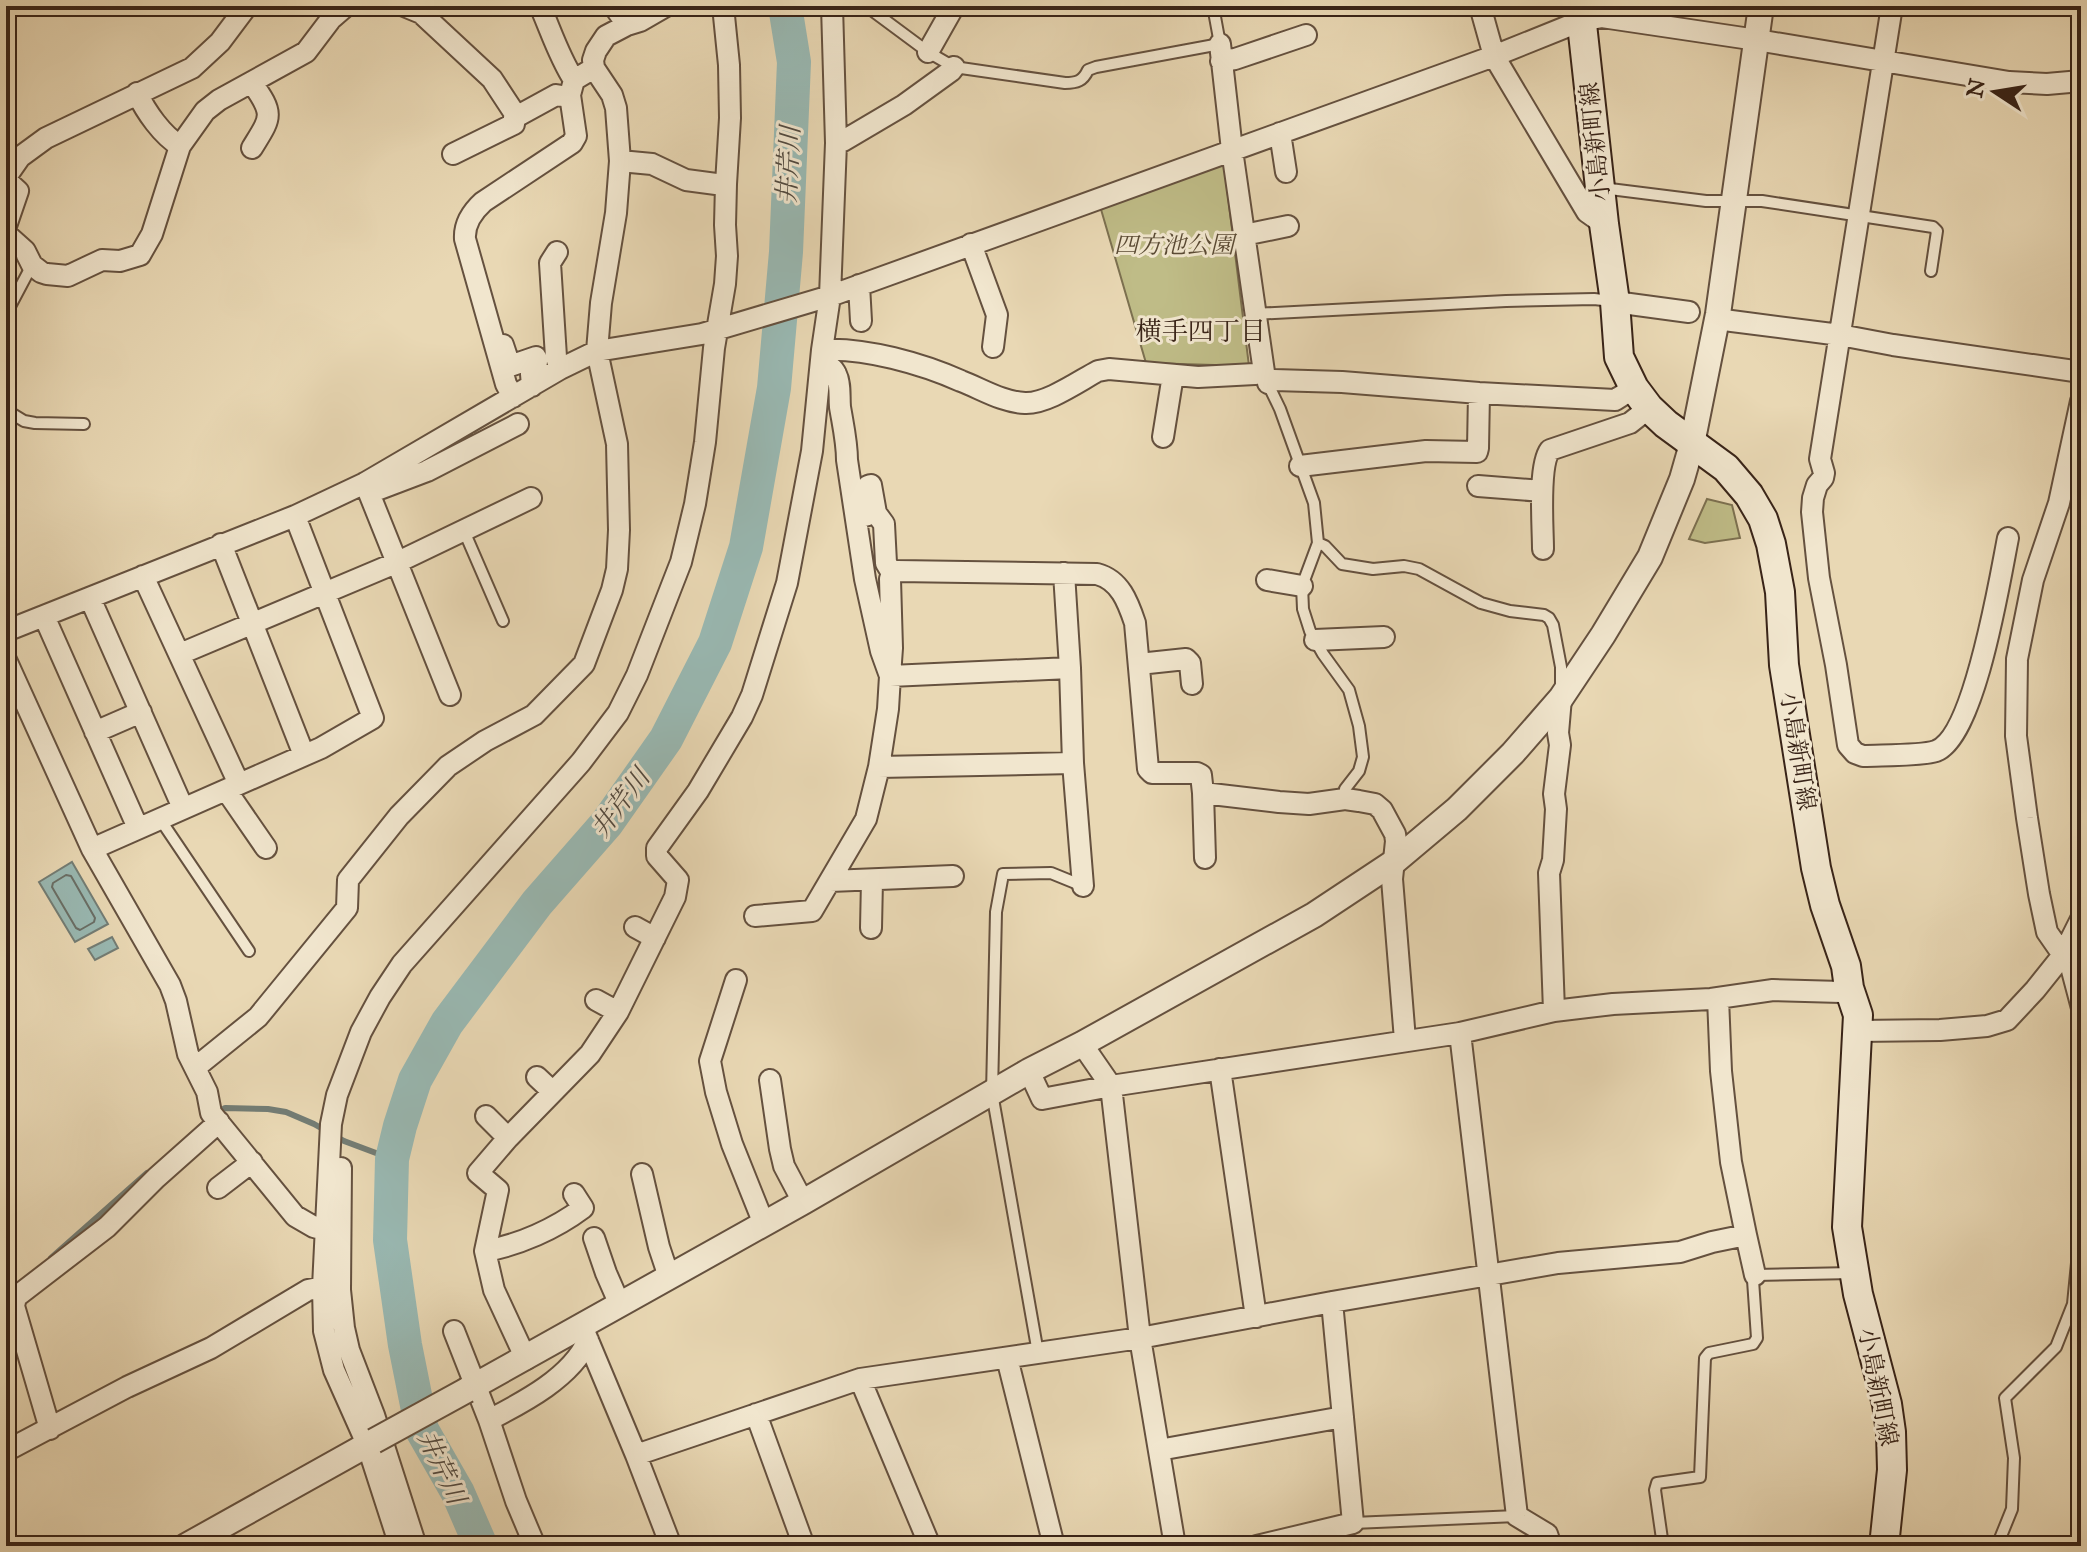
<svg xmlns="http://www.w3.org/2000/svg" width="2087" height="1552" font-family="'IM FELL Great Primer','Noto Serif JP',serif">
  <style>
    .green { fill: #bfbc87; stroke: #7c7050; stroke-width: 2 }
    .water { fill: #99b9b3; stroke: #737d75; stroke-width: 2 }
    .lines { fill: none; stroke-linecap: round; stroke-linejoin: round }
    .shore { stroke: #696e66; stroke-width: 2 }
    .stream { stroke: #737d75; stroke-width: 6 }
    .river { stroke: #99b9b3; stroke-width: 34 }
    .service-casing { stroke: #65513f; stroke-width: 14 }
    .minor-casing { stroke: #65513f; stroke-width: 24 }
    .tertiary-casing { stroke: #65513f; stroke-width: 28 }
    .secondary-casing { stroke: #392418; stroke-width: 32 }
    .service { stroke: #f1e6ce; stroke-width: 10 }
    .minor { stroke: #f1e6ce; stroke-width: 20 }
    .tertiary { stroke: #f1e6ce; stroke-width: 24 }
    .secondary { stroke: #f1e6ce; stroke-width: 28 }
    .tertiary-bridge-casing { stroke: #65513f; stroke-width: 28; stroke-linecap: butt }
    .tertiary-bridge { stroke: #f1e6ce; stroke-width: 24 }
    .labels { text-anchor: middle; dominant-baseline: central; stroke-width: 6; stroke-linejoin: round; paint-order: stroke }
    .street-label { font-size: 24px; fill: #392418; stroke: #f1e6ce }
    .park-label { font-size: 24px; font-style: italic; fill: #5a4a34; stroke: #f1e6ce }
    .water-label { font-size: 26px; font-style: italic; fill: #51493f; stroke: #f1e6ce }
    .neighbourhood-label { font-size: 26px; fill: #392418; stroke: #f1e6ce }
  </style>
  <rect width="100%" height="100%" fill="#e9d8b4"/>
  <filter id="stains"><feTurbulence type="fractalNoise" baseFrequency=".0025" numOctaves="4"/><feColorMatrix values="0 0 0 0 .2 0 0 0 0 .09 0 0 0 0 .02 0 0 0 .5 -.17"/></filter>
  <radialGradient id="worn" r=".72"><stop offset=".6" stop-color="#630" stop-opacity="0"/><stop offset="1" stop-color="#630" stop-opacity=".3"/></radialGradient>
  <path class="green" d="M1224,164L1249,366L1146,363L1100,206Z
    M1707,499L1732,505L1740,538L1705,543L1689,539Z"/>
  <path class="water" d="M72,862L108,924L75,942L39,882Z
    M112,937L118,948L95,960L88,949Z"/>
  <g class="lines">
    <path class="shore" d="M66,875L71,876L95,918L94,922L80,930L76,928L52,887L53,883Z"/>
    <path class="stream" d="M217,1114L225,1108L268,1109L286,1112L314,1124L344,1141L392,1159
      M51,1258L147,1173"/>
    <path class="river" d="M481,1546L458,1493L422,1430L405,1345L390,1240L392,1159L400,1126L415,1080L447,1023L537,903L607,823L666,739L715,643L746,547L774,388L786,252L794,62L785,6"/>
    <defs>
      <path id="service" d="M866,6L928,52L954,67L1065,83C1077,83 1083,81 1088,70L1096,67L1220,44L1213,6
        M1602,188L1706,201H1762L1933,227L1937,231L1931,271
        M6,314L32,265
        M1254,314L1506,301L1594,299L1612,301
        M1267,382L1280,409L1314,503L1318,543L1302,586L1303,609L1310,631L1323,654L1349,690L1359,726L1363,757L1359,771L1345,789V799
        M6,410L24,421L35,423L84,424
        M464,531L503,621
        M1318,543L1325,546L1342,564L1373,569L1404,566L1419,569L1481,603L1510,611L1544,615L1549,618L1553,625L1561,667V688
        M160,819L249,951
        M2063,956L2081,1024
        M1038,1353L992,1093L996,912L1003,874L1051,873L1083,886
        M1353,1523L1517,1516
        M1663,1546L1655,1490L1657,1483L1700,1477L1705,1358L1709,1353L1753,1344L1757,1338L1753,1280L1755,1275L1853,1273
        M1997,1546L2012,1509L2014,1458L2005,1398L2056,1347L2073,1304L2081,1222"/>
      <path id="minor" d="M404,6L421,13L492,79L515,114L514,124L453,154
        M540,6C551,31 559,57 574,80
        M614,6L627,25
        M1480,6L1494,56L1587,212L1604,224
        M1892,6L1820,459L1824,473L1823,478L1817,485L1813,498L1812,512L1819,578L1836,665L1848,745L1855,753L1863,756C1880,755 1922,756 1936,751C1975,736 2000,578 2008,538
        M928,52L954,6
        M1221,61L1235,59L1306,35
        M137,93C146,112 162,135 180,146
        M514,118L556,95L562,96L570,95
        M1280,133L1286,172
        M836,143L843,141L904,105L951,71L954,67
        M252,148C271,117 275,115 252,83
        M620,161L652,164L686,180L716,184H726
        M6,177L20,157L46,138L192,68L220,42L247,6
        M6,180L18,191L6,226
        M6,234L25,251L32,265L41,272L47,274L68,276L102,260L120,261L140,255L152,234L180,146L205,111L219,100L306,52L331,19L346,6
        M1244,235L1288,226
        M971,244L997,315L993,347
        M557,252L550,263L556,357L560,369
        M859,285L861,321
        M1615,302L1689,312
        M1716,319L1840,335L1893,345L2081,372
        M503,345L510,366L536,357L537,362L531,374L532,386
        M822,350C864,347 923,364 961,381C982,389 1002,402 1025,403C1047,404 1079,381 1098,371L1109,369L1198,377L1255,374L1264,372L1232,150L1220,44
        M1268,383L1274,380L1342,382L1479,393L1615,400L1634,388
        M513,397L506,384L465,239C464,224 472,212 483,202L572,143L576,136L570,95L574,80L594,68
        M1163,437L1173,375
        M1300,466L1426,451L1477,452L1478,448L1479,393
        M365,483L450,695
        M1478,486L1542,491
        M369,493L427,471L518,424
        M856,518L868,515L867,489L868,486L871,485L876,513L884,524L886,563L892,573
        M221,544L304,755
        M1543,549C1543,527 1538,466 1550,450L1630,423L1649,408
        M1064,573L1070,668L1073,763L1083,886
        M143,576L239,784
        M1267,580L1302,586
        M90,598L183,808
        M44,616L138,828
        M6,631L295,516L365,483L560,369L597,351L702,334L830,296L1494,56L1581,21L1602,17L1757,40L2009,82L2047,84L2081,81
        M1315,640L1384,637
        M180,654L398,562L531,498
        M6,660L92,849L170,985L176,1001L188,1054L207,1092L211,1113L295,1216L314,1227L325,1230
        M1139,664L1186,659L1190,663L1192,684
        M1070,668L890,676L892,648L890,579L892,573L897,571L1097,574C1120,580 1128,602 1135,623L1148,769L1152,773H1197L1201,775L1203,793L1205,858
        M95,732L141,712
        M879,767L1073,763
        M226,790L266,848
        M1203,793L1279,802L1309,804L1345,799L1359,801L1375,804L1382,810L1395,834L1396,841L1392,879L1405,1040
        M92,849L321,748L373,718L295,516
        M830,881L953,876
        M755,916L812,911L866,819L879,767L888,709L890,676L881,651L865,579L847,460C847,442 843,425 840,407C839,396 841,384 836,374C833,367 827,365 821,362
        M635,927L655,938
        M871,928L872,880
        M2063,955L2047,932L2039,894L2027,818L2016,736L2017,659L2033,580L2059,503L2081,401
        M736,980L710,1061L716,1092L732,1144L764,1224
        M1718,998L1721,1071L1731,1162L1746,1235
        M596,1000L618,1012
        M1554,1011L1549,873L1553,860L1556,809L1554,794L1560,745L1558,733L1561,698
        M1858,1031L1940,1030L1987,1026L2007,1020L2035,990L2063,955L2081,919
        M1460,1033L1517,1516L1547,1534L1551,1546
        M1082,1044L1111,1086L1140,1338L1175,1546
        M194,1066L201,1063L258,1017L347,908L348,880L399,816L448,766L485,741L534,715L584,664L612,590L617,569L619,530L617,444L597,351L601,303L616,213L620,161L616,108L612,95L594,68L593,60L596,51L606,36L627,25L640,21L666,6
        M1220,1069L1256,1317
        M1029,1071L1042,1099L1111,1086L1460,1033L1554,1011L1613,1004L1711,999L1773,990L1841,992L1849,988
        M537,1077L553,1092
        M770,1080L780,1149L784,1166L803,1202
        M486,1116L508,1138
        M341,1168L340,1290L344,1328L349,1350L374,1415L416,1546
        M642,1174L659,1247L669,1277
        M218,1188L252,1162
        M594,1238L606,1273L620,1305
        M485,1251C519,1245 555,1229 583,1208L574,1194
        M582,1326L636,1455L671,1546
        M454,1331L489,1420L516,1501L535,1546
        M1007,1358L1054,1546
        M526,1359L494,1290L485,1251L498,1190L478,1173L508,1138L590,1054L618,1012L675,897L678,880L657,856V848L698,791L742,717L752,695L787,583L812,451L822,350L830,296L836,143L832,6
        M860,1379L930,1546
        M756,1414L804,1546
        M489,1420C524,1402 572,1377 588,1340
        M50,1429L14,1306L16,1297L107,1227L156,1178L219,1122
        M1159,1450L1343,1417
        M6,1451L127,1387L211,1348L308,1290L323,1287
        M636,1455L860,1379L1140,1338L1332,1302L1558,1263L1680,1252L1712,1242L1746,1235L1755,1275
        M400,1546L367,1444L334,1370L324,1331L323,1287L331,1124L337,1095L361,1032L380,997L402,964L581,762L618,713L637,675L681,562L695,504L705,442L714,348L725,284L727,256L725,225L726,184L730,118L729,65L723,6
        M1257,1546L1353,1523L1332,1302"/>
      <path id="tertiary" d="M467,1390L803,1202L1029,1071L1082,1044L1314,915L1394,862L1457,809L1513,753L1561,698L1603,635L1650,557L1682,479L1692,444L1718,314L1761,6
        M186,1546L374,1441"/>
      <path id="secondary" d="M1580,6L1604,224L1615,302L1619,357L1634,388L1649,408L1666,424L1726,468L1749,495L1763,519L1771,544L1780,592L1784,665L1816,868L1825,905L1846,966L1849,988L1858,1015L1847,1227L1858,1294L1887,1404L1891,1432L1892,1470L1884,1546"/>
    </defs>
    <use href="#service" class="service-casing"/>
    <use href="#minor" class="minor-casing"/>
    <use href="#tertiary" class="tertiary-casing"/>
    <use href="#secondary" class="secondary-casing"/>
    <use href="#service" class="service"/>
    <use href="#minor" class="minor"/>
    <use href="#tertiary" class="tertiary"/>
    <use href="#secondary" class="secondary"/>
    <defs>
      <path id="tertiary-bridge" d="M374,1441L467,1390"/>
    </defs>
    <use href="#tertiary-bridge" class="tertiary-bridge-casing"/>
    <use href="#tertiary-bridge" class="tertiary-bridge"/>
  </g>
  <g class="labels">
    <g class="street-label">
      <text transform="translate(1595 142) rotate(-96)">小島新町線</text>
      <text transform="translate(1798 751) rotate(81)">小島新町線</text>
      <text transform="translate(1878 1387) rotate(79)">小島新町線</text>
    </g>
    <g class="park-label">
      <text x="1174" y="245">四方池公園</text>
    </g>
    <g class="water-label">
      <text transform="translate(788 165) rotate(-87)">井芹川</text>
      <text transform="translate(620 803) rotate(-53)">井芹川</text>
      <text transform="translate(442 1467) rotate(65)">井芹川</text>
    </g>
    <g class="neighbourhood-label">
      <text x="1201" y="331">横手四丁目</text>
    </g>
  </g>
  <rect width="2087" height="1552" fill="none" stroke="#e9d8b4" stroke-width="32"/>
  <rect x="8" y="8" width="2071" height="1536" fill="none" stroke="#392418" stroke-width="4"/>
  <rect x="16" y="16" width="2055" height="1520" fill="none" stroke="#392418" stroke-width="2"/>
  <g transform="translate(1995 92) rotate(282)" stroke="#f1e6ce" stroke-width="6" paint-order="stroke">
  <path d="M0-6L14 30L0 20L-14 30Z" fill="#392418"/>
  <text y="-12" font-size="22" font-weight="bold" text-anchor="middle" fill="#392418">N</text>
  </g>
  <rect width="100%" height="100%" filter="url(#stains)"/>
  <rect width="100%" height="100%" fill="url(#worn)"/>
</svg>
